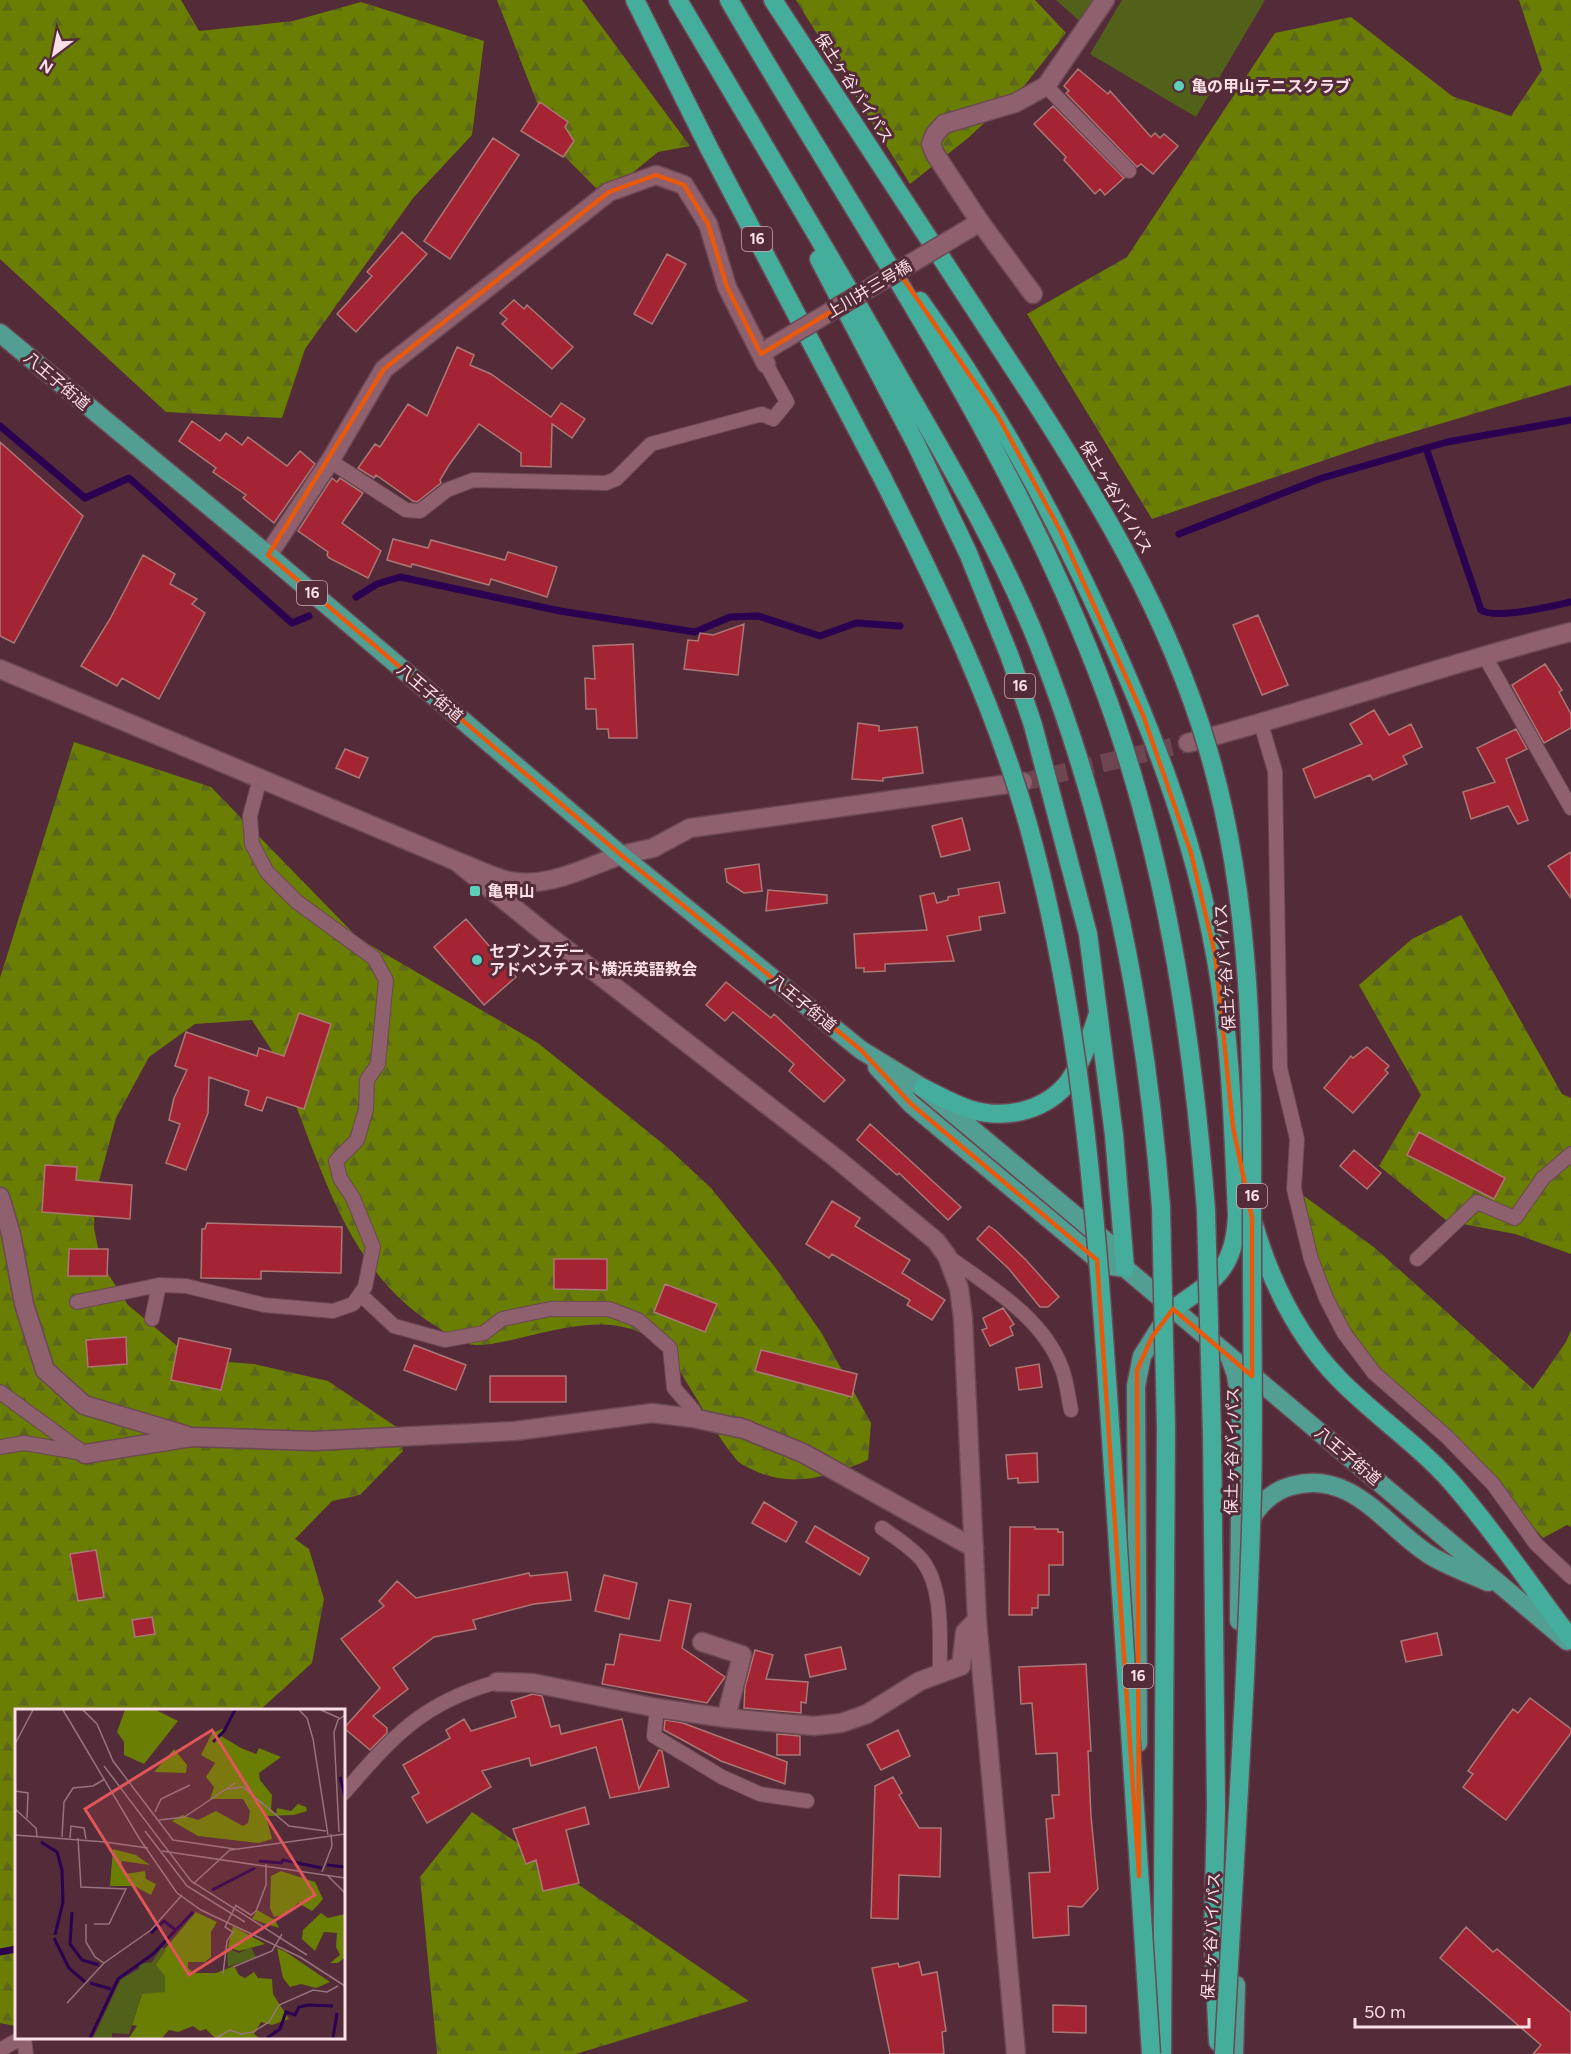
<svg xmlns="http://www.w3.org/2000/svg" width="1571" height="2054" font-family="Figtree,'Noto Sans JP',sans-serif">
  <style>
    .forest { fill: url(#forest-firs) }
    .park { fill: #52611a }
    .lines { fill: none; stroke-linecap: round; stroke-linejoin: round }
    .stream { stroke: #2b0051; stroke-width: 7 }
    .building { fill: #a52433; stroke: #ab7877; stroke-width: 1.5 }
    .minor-tunnel { stroke: #6d4652; stroke-width: 18; stroke-dasharray: 18 9; stroke-linecap: butt }
    .service-casing { stroke: #6b4853; stroke-width: 16 }
    .minor-casing { stroke: #6b4853; stroke-width: 21 }
    .tertiary-casing { stroke: #6b4853; stroke-width: 21 }
    .trunk-casing { stroke: #6b4853; stroke-width: 21 }
    .motorway-casing { stroke: #6b4853; stroke-width: 21 }
    .service { stroke: #8f606e; stroke-width: 14 }
    .minor { stroke: #8f606e; stroke-width: 18 }
    .tertiary { stroke: #8f606e; stroke-width: 18 }
    .trunk { stroke: #539e92; stroke-width: 18 }
    .motorway { stroke: #44ad9b; stroke-width: 18 }
    .minor-bridge-casing { stroke: #6b4853; stroke-width: 21; stroke-linecap: butt }
    .motorway-bridge-casing { stroke: #6b4853; stroke-width: 21; stroke-linecap: butt }
    .minor-bridge { stroke: #8f606e; stroke-width: 18 }
    .motorway-bridge { stroke: #44ad9b; stroke-width: 18 }
    .marked { fill: none; stroke: #e8590c; stroke-width: 4.5; stroke-linejoin: round }
    .poi-dot { fill: #5cceba; stroke: #542b38; stroke-width: 2 }
    .labels { text-anchor: middle; dominant-baseline: central; stroke-width: 6; stroke-linejoin: round; paint-order: stroke }
    .shield { fill: #542b38; stroke: #caaab2; stroke-width: 1.5 }
    .shield-label { font-size: 15px; font-weight: bold; fill: #fce0e7 }
    .poi-label { font-size: 16px; font-weight: bold; fill: #fce0e7; stroke: #542b38; text-anchor: start }
    .street-label { font-size: 16px; fill: #fce0e7; stroke: #542b38 }
    .inset-river { fill: none; stroke: #2b0051; stroke-width: 3 }
    .inset-road { fill: none; stroke: #97737e; stroke-width: 1.5 }
    .view { fill: #e05658; fill-opacity: 0.15; stroke: #e05658; stroke-width: 3 }
    .inset-edge { fill: none; stroke: #fce0e7; stroke-width: 3 }
  </style>
  <defs>
    <pattern id="forest-firs" width="22" height="20" patternUnits="userSpaceOnUse" patternTransform="scale(1.5)"><rect width="22" height="20" fill="#697e02"/><path d="M5 1l3.5 6h-7zM16 11l3.5 6h-7z" fill="#5d661d"/></pattern>
  </defs>
  <rect width="100%" height="100%" fill="#542b38"/>
  <path class="forest" d="M0,0H181L199,31L293,21L361,2L484,41L472,135L413,198L305,349L282,418L166,412L0,259Z
    M497,0H582L690,146L658,152L604,196L564,156L545,123Z
    M796,0H1035L1066,33L1024,86L968,138L910,184Z
    M1519,0H1571V385L1369,445L1152,519L1027,314L1127,257L1275,33L1351,17L1452,96L1511,116L1542,70Z
    M74,742L211,787L358,938L538,1043L667,1147L711,1188L775,1267L821,1332L871,1423L868,1460C829,1477 790,1489 751,1469C746,1466 739,1464 736,1459C717,1437 703,1408 687,1383C679,1369 667,1349 654,1340C607,1308 547,1334 496,1343C466,1349 459,1341 434,1325C343,1268 320,1159 280,1066C273,1050 261,1035 252,1020L195,1024L149,1057L116,1118L95,1196L94,1228L101,1263L128,1305L176,1345L200,1360L254,1364L328,1381L398,1428L403,1451L360,1495L332,1501L295,1539L309,1549L324,1599L312,1663L260,1710H16V2026L0,2023V978Z
    M1461,915L1562,1094L1571,1098V1254L1515,1234L1447,1221L1379,1166L1421,1095L1359,985L1412,939Z
    M1304,1196L1375,1248L1533,1389L1566,1342L1571,1330V1527L1567,1525L1543,1538L1448,1430L1376,1366L1337,1308L1315,1253Z
    M472,1812L749,2001L576,2054H437L420,1877Z"/>
  <path class="park" d="M1056,0H1099L1084,25Z
    M1122,0H1265L1196,117L1090,54Z"/>
  <g class="lines">
    <path class="stream" d="M0,426L85,498L129,478L292,623L309,616
      M1426,448L1481,610C1495,620 1553,606 1571,602
      M1179,534L1322,478L1447,442L1571,420
      M356,597L377,584L400,577L560,611L695,632L730,617L758,616L820,636L856,623L900,626
      M0,1952L16,1949"/>
  </g>
  <path class="building" d="M1078,69L1108,94L1110,91L1151,137L1155,133L1160,138L1164,134L1178,146L1153,174L1141,164L1137,167L1066,93L1069,91L1064,86Z
    M540,102L568,122L565,127L574,141L563,157L521,131Z
    M1053,106L1124,178L1105,195L1100,189L1095,194L1064,160L1066,157L1034,124Z
    M493,138L519,155L450,259L424,241Z
    M402,232L427,254L356,332L337,314L372,276L367,272Z
    M667,254L686,264L652,324L634,314Z
    M514,300L524,309L527,305L573,347L552,369L502,324L507,319L500,313Z
    M457,347L474,355L470,365L491,374L551,417L561,403L585,419L572,438L552,424L551,467L521,466V453L479,424L449,465L440,480L441,483L417,502L413,501L376,475L374,478L358,468L375,444L380,447L408,404L427,416Z
    M192,421L220,441L226,433L242,445L248,437L287,466L300,451L315,464L274,523L243,498L246,495L213,472L216,468L179,441Z
    M0,442L83,516L14,643L0,636Z
    M332,478L337,482L340,478L363,493L342,523L381,551L368,578L329,558L327,555L328,552L298,531Z
    M393,539L428,548L431,540L505,560L508,552L557,567L547,597L491,579L489,585L412,564L411,567L387,560Z
    M143,555L175,574L170,584L197,599L192,604L205,613L159,699L122,678L117,686L81,666L110,619Z
    M1258,615L1288,685L1262,695L1233,625Z
    M744,624L738,675L684,669L688,640L698,641L700,633L713,635Z
    M633,644L637,738H609L608,729H597L596,709H586L585,678L595,679L593,646Z
    M1545,664L1562,690L1559,692L1571,714V728L1544,743L1512,685Z
    M1374,710L1389,735L1411,724L1422,747L1403,756L1407,764L1373,780L1370,775L1315,798L1303,769L1362,744L1350,724Z
    M858,723L879,726V731L917,727L923,773L883,778V781L852,779Z
    M1516,729L1527,749L1506,759L1528,820L1518,824L1508,806L1471,819L1463,792L1495,782L1477,748Z
    M345,749L368,758L359,778L336,768Z
    M962,818L970,850L941,857L932,826Z
    M1571,852V898L1548,866Z
    M759,864L762,891L744,893L727,882L725,869Z
    M999,882L1005,913L979,917L981,930L947,936L954,961L885,964V971L864,972V968H856L854,934L927,930L920,896L934,893L937,903L948,900V897L959,895L958,889Z
    M768,890L827,895V903L766,911Z
    M466,919L516,977L484,1005L434,947Z
    M726,982L771,1018L774,1014L845,1080L824,1102L789,1071L794,1064L733,1012L725,1021L706,1005Z
    M299,1013L331,1024L304,1109L267,1097L262,1111L245,1105L249,1091L209,1077L208,1113L186,1170L166,1163L180,1124L169,1120L174,1098L187,1070L175,1066L186,1032L257,1056L259,1048L284,1056Z
    M1367,1047L1389,1066L1385,1070L1388,1073L1353,1113L1324,1088L1351,1056L1353,1058Z
    M870,1124L961,1207L948,1220L899,1173L897,1175L857,1140Z
    M1419,1132L1505,1178L1494,1199L1407,1155Z
    M1354,1150L1381,1173L1367,1189L1340,1166Z
    M45,1165L77,1167L76,1180L132,1185L130,1219L42,1212Z
    M832,1201L860,1218L855,1226L910,1260L902,1273L945,1300L932,1320L907,1305L910,1300L832,1254L829,1258L806,1244Z
    M207,1223L342,1227L341,1273L261,1271V1279L201,1278L202,1229H205Z
    M989,1226L996,1231L1026,1260L1059,1297L1048,1307H1040L1009,1269L977,1239Z
    M69,1249H108L107,1276H68Z
    M554,1259H607V1290L554,1289Z
    M665,1284L717,1304L705,1332L654,1312Z
    M1003,1308L1014,1324L1010,1327L1013,1335L990,1346L982,1330L987,1328L983,1318Z
    M126,1337L127,1364L88,1367L86,1340Z
    M179,1338L231,1349L221,1390L171,1380Z
    M414,1345L466,1365L456,1390L404,1370Z
    M761,1350L857,1374L852,1397L755,1371Z
    M1039,1364L1042,1387L1019,1390L1016,1368Z
    M490,1376H566V1402H490Z
    M1037,1453L1038,1482L1018,1483V1478L1008,1479L1006,1455Z
    M764,1502L797,1522L786,1542L752,1523Z
    M815,1526L869,1558L860,1575L806,1542Z
    M1010,1527H1035V1529H1058V1532H1063V1565H1049V1595H1038V1608H1032V1615H1009Z
    M96,1550L104,1597L78,1601L70,1554Z
    M567,1572L571,1600L534,1604L473,1620L476,1629L434,1637L393,1668L408,1689L373,1716L387,1728V1733L370,1750L344,1728L380,1688L341,1639L384,1606L379,1601L397,1581L416,1598L529,1573L530,1576Z
    M604,1575L637,1583L629,1619L595,1611Z
    M669,1600L691,1604L682,1648L725,1677L707,1703L602,1684L606,1664L614,1665L620,1634L660,1641Z
    M152,1617L155,1634L135,1637L132,1620Z
    M1437,1633L1442,1655L1406,1662L1401,1641Z
    M841,1647L846,1669L810,1677L805,1655Z
    M755,1650L773,1655L766,1679L808,1682L806,1703L801,1702V1713L744,1708L745,1687Z
    M1086,1664L1091,1751H1088L1091,1816L1098,1889L1082,1907L1068,1906L1069,1935L1033,1938L1029,1873L1050,1872L1046,1819L1054,1818L1052,1795H1059L1057,1753L1036,1754L1032,1703L1021,1704L1019,1667Z
    M533,1694L542,1696L551,1727L559,1725L561,1734L622,1719L639,1789L659,1750L662,1751L669,1787L610,1798L596,1747L531,1766L529,1758L482,1771L491,1787L427,1823L412,1797L419,1793L403,1765L450,1738L446,1730L464,1719L471,1731L516,1717L511,1701Z
    M1530,1698L1571,1729V1733L1506,1820L1463,1787L1473,1774L1468,1771L1498,1729L1513,1709L1518,1713Z
    M665,1720L683,1723L787,1762L785,1784L721,1761L664,1730Z
    M898,1730L910,1756L881,1770L867,1745Z
    M777,1734L800,1736V1755H777Z
    M893,1777L902,1793L899,1795L919,1828H941L940,1877L899,1875L898,1919L871,1918L875,1786Z
    M585,1807L589,1824L566,1830L579,1883L543,1891L536,1860L526,1864L513,1829Z
    M1466,1927L1493,1952L1497,1949L1571,2013V2054H1533L1541,2045L1440,1958Z
    M919,1962L922,1975L937,1972L946,2031L942,2032L944,2054H890L872,1968L898,1963L899,1967Z
    M1053,2005L1086,2006V2033L1053,2032Z"/>
  <g class="lines">
    <path class="minor-tunnel" d="M1023,782L1188,743"/>
    <defs>
      <path id="service" d="M1046,86L1129,171
        M330,461L406,510L420,511L447,490L473,480L606,483L616,479L651,444L762,414L773,419L787,402L766,364
        M1484,655L1571,808
        M1261,724L1275,771L1280,1068L1297,1139L1294,1189L1311,1259L1326,1298L1344,1333L1374,1373L1446,1436L1493,1484L1536,1544L1571,1577
        M947,1256C989,1286 1044,1318 1062,1369C1067,1382 1068,1397 1071,1410
        M1417,1259L1477,1202L1515,1218L1543,1178L1571,1154
        M360,1294L394,1326L445,1340L484,1333L502,1319L550,1309H609L638,1320L670,1348L674,1388L694,1411
        M77,1302L159,1285L186,1286L264,1305L333,1311L353,1304L365,1287L373,1247L353,1198L340,1178L336,1161L357,1140L366,1109L367,1080L378,1064L386,980L374,958L297,902L267,872L252,844L250,816L260,778
        M152,1319L159,1285
        M0,1392L85,1454
        M0,1447L24,1443L83,1453
        M882,1528C896,1538 911,1547 922,1560C945,1590 939,1640 940,1675
        M657,1708L654,1736L722,1777L760,1794L807,1801
        M344,1793C392,1737 423,1702 497,1682
        M24,2038L26,2054
        M0,2050L21,2038"/>
      <path id="minor" d="M980,222L1033,294
        M970,228L980,222L935,154L931,144L935,134L944,124L1015,103L1046,86L1105,0
        M268,555L330,461L384,369L609,192L656,175L684,185L708,224L727,287L766,364
        M1188,743C1317,709 1442,665 1571,632
        M621,855L653,848L690,828L1023,782
        M0,1197L11,1234L24,1304L45,1370L84,1405L185,1435
        M739,1427L803,1453L974,1548
        M85,1454L192,1437L313,1441L515,1431L652,1413L693,1418L748,1430
        M702,1642L742,1655L726,1718
        M497,1682L533,1683L657,1708L726,1718L814,1726L841,1723L867,1714L920,1681L961,1666L965,1632L977,1620"/>
      <path id="tertiary" d="M0,669L456,861C473,867 491,877 509,881C547,889 587,867 621,855
        M456,861L545,933L837,1159L936,1241L947,1256L959,1288L963,1318L977,1620L1016,2054"/>
      <path id="trunk" d="M0,333L268,555L621,855L861,1050L923,1088L1113,1247L1125,1268L1567,1641
        M877,1067L911,1104L1104,1265L1125,1268
        M1230,1358L1236,1375L1241,1408L1239,1621
        M1248,1525C1256,1507 1272,1491 1291,1486C1354,1468 1387,1530 1433,1557C1450,1567 1470,1574 1488,1582
        M1138,1743L1136,1386L1142,1356L1168,1315
        M1234,2054L1236,1985"/>
      <path id="motorway" d="M635,0L710,150L882,477
        M678,0C752,126 827,250 899,377C948,462 1000,549 1037,641C1109,822 1146,1012 1161,1207
        M729,0C865,235 1027,464 1116,723C1169,880 1193,1045 1206,1210
        M773,0L1025,386
        M819,259L916,444L968,553L1010,657L1033,725L1088,934L1114,1135L1125,1268
        M920,301C989,396 1045,498 1095,605C1147,716 1193,832 1215,954C1231,1039 1233,1128 1237,1215C1235,1269 1215,1280 1173,1309
        M923,1088C938,1095 953,1104 969,1109C1003,1120 1042,1112 1066,1085C1082,1065 1090,1037 1098,1014
        M1254,1225C1271,1282 1297,1336 1339,1379C1375,1416 1419,1445 1453,1484C1495,1532 1532,1588 1571,1639
        M1212,1435L1216,1806L1213,1939L1218,2042
        M1162,2054L1166,1428"/>
    </defs>
    <use href="#service" class="service-casing"/>
    <use href="#minor" class="minor-casing"/>
    <use href="#tertiary" class="tertiary-casing"/>
    <use href="#trunk" class="trunk-casing"/>
    <use href="#motorway" class="motorway-casing"/>
    <use href="#service" class="service"/>
    <use href="#minor" class="minor"/>
    <use href="#tertiary" class="tertiary"/>
    <use href="#trunk" class="trunk"/>
    <use href="#motorway" class="motorway"/>
    <defs>
      <path id="minor-bridge" d="M768,349L970,228"/>
      <path id="motorway-bridge" d="M1025,386C1099,500 1168,615 1207,746C1257,912 1252,1089 1252,1260C1252,1338 1254,1416 1252,1494C1247,1681 1234,1867 1224,2054
        M882,477C939,590 995,705 1029,828C1085,1031 1098,1244 1112,1454C1125,1654 1138,1854 1151,2054
        M1161,1207L1166,1428
        M1206,1210L1212,1435"/>
    </defs>
    <use href="#minor-bridge" class="minor-bridge-casing"/>
    <use href="#motorway-bridge" class="motorway-bridge-casing"/>
    <use href="#minor-bridge" class="minor-bridge"/>
    <use href="#motorway-bridge" class="motorway-bridge"/>
  </g>
  <path class="marked" d="M656,175L684,185L708,224L727,287L761,354L898,271L998,416L1060,530L1143,715L1191,853L1215,954L1233,1127L1252,1218V1376L1173,1309L1152,1337L1137,1370L1139,1876L1097,1260L911,1104L861,1050L621,855L268,555L384,369L609,192Z"/>
  <g class="poi-dot">
    <circle cx="1179" cy="86" r="6"/>
    <rect x="469" y="885" width="12" height="12" rx="3"/>
    <circle cx="477" cy="960" r="6"/>
  </g>
  <g class="labels">
    <g class="shield">
      <rect x="742" y="227" width="30" height="24" rx="4.5"/>
      <rect x="297" y="581" width="30" height="24" rx="4.5"/>
      <rect x="1005" y="674" width="30" height="24" rx="4.5"/>
      <rect x="1237" y="1184" width="30" height="24" rx="4.5"/>
      <rect x="1123" y="1664" width="30" height="24" rx="4.5"/>
    </g>
    <g class="shield-label">
      <text x="757" y="239">16</text>
      <text x="312" y="593">16</text>
      <text x="1020" y="686">16</text>
      <text x="1252" y="1196">16</text>
      <text x="1138" y="1676">16</text>
    </g>
    <g class="poi-label">
      <text x="1191" y="86">亀の甲山テニスクラブ</text>
      <text x="487" y="891">亀甲山</text>
      <text x="489" y="951">セブンスデー<tspan x="489" dy="18">アドベンチスト横浜英語教会</tspan></text>
    </g>
    <g class="street-label">
      <text transform="translate(854 88) rotate(57)">保土ヶ谷バイパス</text>
      <text transform="translate(869 289) rotate(-31)">上川井三号橋</text>
      <text transform="translate(57 381) rotate(40)">八王子街道</text>
      <text transform="translate(1116 497) rotate(60)">保土ヶ谷バイパス</text>
      <text transform="translate(430 693) rotate(40)">八王子街道</text>
      <text transform="translate(1225 967) rotate(-94)">保土ヶ谷バイパス</text>
      <text transform="translate(803 1003) rotate(39)">八王子街道</text>
      <text transform="translate(1232 1451) rotate(-89)">保土ヶ谷バイパス</text>
      <text transform="translate(1348 1456) rotate(40)">八王子街道</text>
      <text transform="translate(1211 1936) rotate(-87)">保土ヶ谷バイパス</text>
    </g>
  </g>
  <g transform="translate(15 1709)">
    <rect width="330" height="330" fill="#542b38"/>
    <path d="M110,1H141L163,12L129,55L109,46V33L102,23ZM210,19L206,27L226,39L241,45L244,39L266,48L244,64L245,71L257,86L256,100L261,105L262,99L276,102L283,95L291,98L292,102L279,106L251,107L257,130L244,134L183,127L157,112L167,106L183,111L201,102L228,117L233,114L235,102L228,90H195L199,78L191,68L200,54L186,46L197,24ZM159,40L172,56L171,64L139,63ZM98,140L121,146L135,156L107,152L106,157L110,165L130,162L131,170L141,175L136,186L119,177H95ZM266,162L300,173L308,190L303,196L297,202L283,194L271,205L259,208L255,199L256,167ZM242,201L260,211L264,219L237,210ZM181,203L202,213L196,223V248L190,253H173V259L179,264H201L219,257L224,266L230,269L239,263L243,269L257,270L258,285L274,310L257,316L246,313L239,325L244,329H200L191,320L185,322L178,317L163,323L154,321L147,329H114L122,317L117,316L127,285L149,268L141,256L143,248ZM306,204L313,209L330,205V248L323,254H315L325,246L321,238L322,224L309,223L300,242L287,230L288,221ZM218,217L250,235L224,242L213,238ZM262,239L271,243L315,273L301,279L286,275L275,278L268,269Z" fill="#697e02"/>
    <path d="M147,238L151,241L141,256L150,267V283L127,285L114,325L97,324V329H78L106,270L124,260V255L137,253Z" fill="#52611a"/>
    <path d="M236,238L241,248L213,258L212,239L224,244Z" fill="#52611a"/>
    <path class="inset-river" d="M198,33L209,22L220,1M325,68L330,87M26,133L42,143L47,161L48,193L40,226M244,152L266,154L268,151L307,159M312,156L330,158M197,181L240,159M57,203L55,235L67,251L84,256M136,224L149,212L162,222M39,229L54,259L70,273M75,274L96,280M75,329L103,270L138,245L178,203M252,329L265,320L271,303L280,306L284,298L293,296L318,297M318,329L322,304"/>
    <path class="inset-road" d="M48,1L124,129L162,184L186,201L285,248L330,277M68,1L82,15L98,52L158,131L220,140M284,1L292,9L298,30L313,126M306,1L324,9M0,35L18,1M89,57L176,172L292,246M212,80L228,78L274,117L311,122M0,82L13,84L12,109M0,100L21,119L22,127M140,103L146,90L175,76M168,109L220,74M144,111L171,108M130,122L172,177L230,213M324,123L319,23L323,11L330,6M0,126L90,133M47,128L49,93L58,79L78,77L90,70M55,129L56,117L69,119L71,130M63,129L66,178L111,180L94,215H79M90,133L133,139M147,142L330,169M307,163L317,137L316,125M312,166L330,184M178,175L215,141L330,125M220,196L236,206L241,202L251,176V155M71,215V233L80,248L89,254M218,258L257,242L267,225M208,265L212,232L218,223L210,218L221,196M52,294L89,254L136,221L167,186M201,329L215,321L226,325L238,323L254,313L264,296L298,281L312,283L323,277"/>
    <path class="view" d="M197,21L300,186L174,266L70,100Z"/>
    <rect width="330" height="330" class="inset-edge"/>
  </g>
  <g transform="translate(54 54) rotate(212)" stroke="#542b38" stroke-width="4.5" paint-order="stroke">
  <path d="M0-4.5L10 22L0 15L-10 22Z" fill="#fce0e7"/>
  <text y="-9" font-size="16" font-weight="bold" text-anchor="middle" fill="#fce0e7">N</text>
  </g>
  <path d="M1355 2018v9h174v-9" fill="none" stroke="#fce0e7" stroke-width="3"/>
  <text x="1364" y="2018" font-size="18" fill="#fce0e7" stroke="#542b38" stroke-width="4.5" paint-order="stroke">50 m</text>
</svg>
